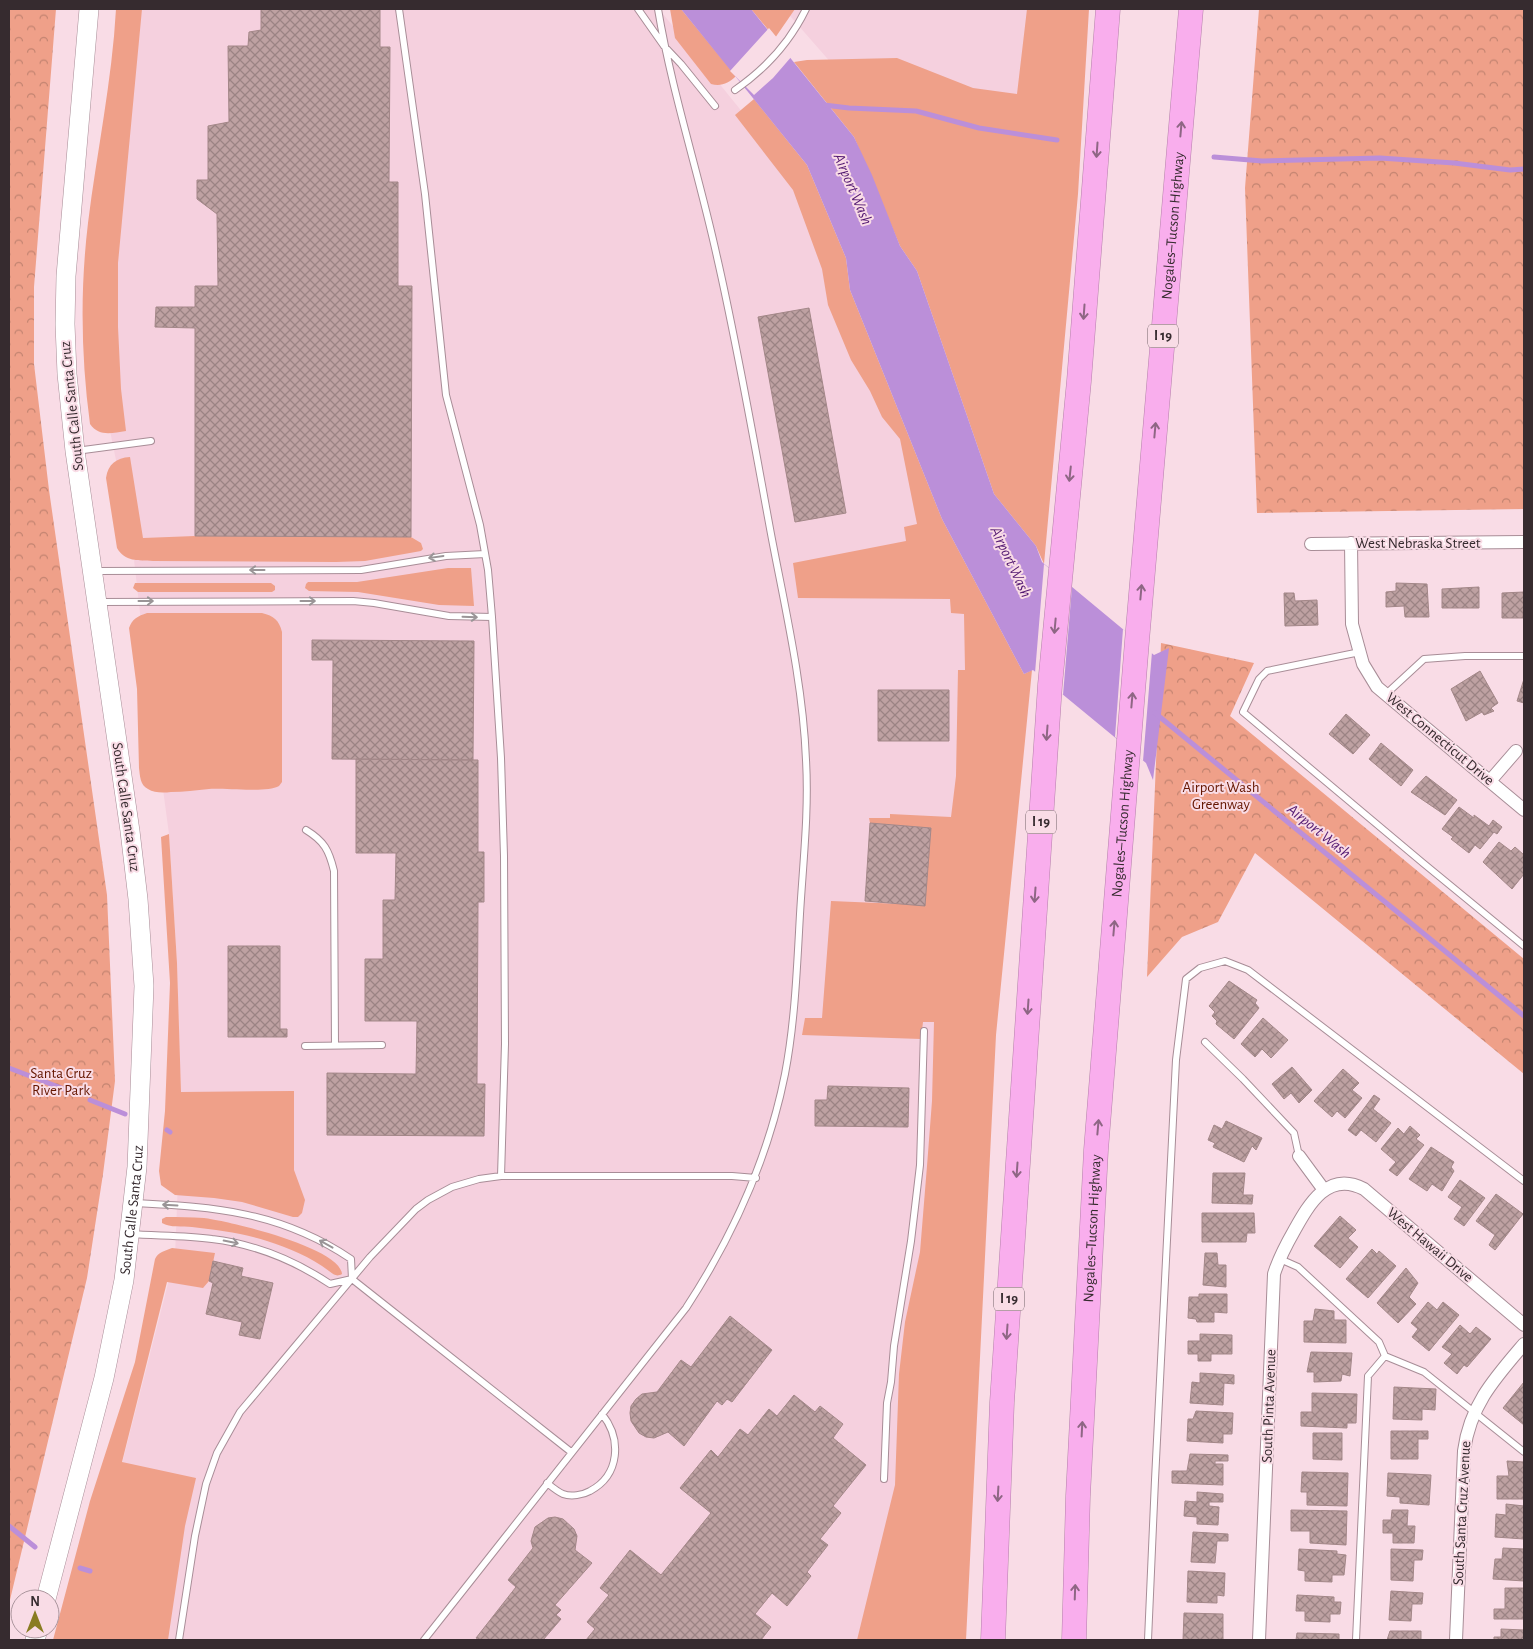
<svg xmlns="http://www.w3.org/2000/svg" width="1533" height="1649" font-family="'Alegreya Sans',sans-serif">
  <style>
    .built { fill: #f5d0de }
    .grass { fill: #efa089 }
    .park { fill: url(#park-crowns) }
    .water { fill: #bb8fd9 }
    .pier { fill: #f9dce6 }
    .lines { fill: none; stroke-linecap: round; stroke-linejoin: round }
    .stream { stroke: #bb8fd9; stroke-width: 5 }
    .building { fill: url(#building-cross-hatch); stroke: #a38788 }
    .lane-casing { stroke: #a88d97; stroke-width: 8 }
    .street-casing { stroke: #a88d97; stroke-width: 14 }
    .secondary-casing { stroke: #a88d97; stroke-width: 20 }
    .highway-casing { stroke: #b580aa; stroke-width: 25 }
    .lane { stroke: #fff; stroke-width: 6 }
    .street { stroke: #fff; stroke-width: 12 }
    .secondary { stroke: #fff; stroke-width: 19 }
    .highway { stroke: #f9aeed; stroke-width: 24 }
    .oneway { stroke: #8e6684 }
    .oneway2 { stroke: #9a9597 }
    .labels { text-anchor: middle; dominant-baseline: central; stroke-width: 4; stroke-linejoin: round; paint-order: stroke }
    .shield { fill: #f9dce6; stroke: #706066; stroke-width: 1 }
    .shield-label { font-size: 14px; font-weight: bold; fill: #362b2f }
    .street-label { font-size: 15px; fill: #362b2f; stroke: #f9dce6 }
    .park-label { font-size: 15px; fill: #651600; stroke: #f9dce6 }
    .water-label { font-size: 16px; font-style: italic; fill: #521871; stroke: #f9dce6 }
  </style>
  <defs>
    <pattern id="park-crowns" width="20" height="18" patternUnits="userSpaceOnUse" patternTransform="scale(1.25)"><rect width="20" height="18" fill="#efa089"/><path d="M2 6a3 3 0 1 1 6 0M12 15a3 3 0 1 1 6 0" fill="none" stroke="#c28370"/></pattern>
    <pattern id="building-cross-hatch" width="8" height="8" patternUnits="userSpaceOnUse" patternTransform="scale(1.25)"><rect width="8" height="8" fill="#bea1a2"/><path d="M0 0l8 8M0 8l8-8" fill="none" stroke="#9b8384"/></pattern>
  </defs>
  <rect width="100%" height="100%" fill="#f9dce6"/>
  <path class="built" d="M131,9H659L756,129L803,199L909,448L983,612L895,1640H77L175,1256L181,1105L177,963L169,834L144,648L131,533L102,392Z
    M784,9H1035L1001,434L847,81Z"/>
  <path class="grass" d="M116,9H142L118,263V327L121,389L126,431C112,433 99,437 90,424C81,357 80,290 88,223C97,151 112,81 116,9Z
    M670,9H681L736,76C729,83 721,87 711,84L675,38Z
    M751,9H795L775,38Z
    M1027,9H1089L1078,194L1044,564L1036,546L994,494L917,271L900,246L854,137L794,62L807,60L897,58L973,88L1017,94Z
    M754,99L807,165L846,258L850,290L942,519L1024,674L1032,670L996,1035L966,1640H857L895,1485L899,1374L905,1322L920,1252L927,1166L932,1101L934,1022H923L921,1039L802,1035L805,1018H822L831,901L925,905L931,828L870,823L869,818H890V814L951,817L956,776L958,670H965L964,614L951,613L950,599L798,598L793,563L906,541L904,527L917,524L900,439L882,417L870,391L851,360L828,305L822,269L793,190L735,115Z
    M130,457L143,538L195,536L411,537L421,543L423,549L421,551L365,561L336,562L153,561C138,560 125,562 117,548L106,478C108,464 116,458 130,457Z
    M448,568H471L474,606L439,605L358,592L309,591L305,588L306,584L308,582H357Z
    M135,583H271L275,586V590L272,592H138L133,588Z
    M147,613H262C274,616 279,620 282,632V782L279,786C266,793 226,788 209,789C196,790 184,792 171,792C163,793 154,793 148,789C140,785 140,776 139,768L137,689L129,628C132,619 138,616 147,613Z
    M169,834L177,963L181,1092L294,1091V1170L305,1200L302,1213L298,1217H293L242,1202L214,1198L175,1195L161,1185L159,1171L165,1111L170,983L161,837Z
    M166,1217C178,1217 191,1217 204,1218C228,1221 340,1247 342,1274C337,1277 334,1275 329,1271C311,1257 289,1248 267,1241C243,1233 217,1230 192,1227C183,1226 170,1228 162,1223V1219Z
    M172,1248L215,1253L209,1281L203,1288L167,1282L122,1462L196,1478L185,1526L168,1640H53L90,1501L135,1362L155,1259C158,1252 165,1251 172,1248Z"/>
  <path class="park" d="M9,9H56L34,287V364L49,490L107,895L115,1081L103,1174L87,1278L9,1604Z
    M1259,9H1524V509L1257,513L1245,188Z
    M1161,643L1254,663L1230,716L1524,959V1074L1255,853L1218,922L1182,937L1147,977Z"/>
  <path class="water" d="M681,9H751L854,137L872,175L900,246L917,271L994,494L1036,546L1042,562L1154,655L1169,648L1153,780L1146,763L1033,670L1024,674L942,519L850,290L846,258L807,165Z"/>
  <path class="pier" d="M769,28L792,56L773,78L754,95L730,71Z
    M1044,564L1072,587L1063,695L1035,673Z
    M1123,629L1152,652L1143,761L1115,737Z"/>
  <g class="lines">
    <path class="stream" d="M824,105L849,108L916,111L979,128L1057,140
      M1214,157L1262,161L1380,158L1454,163L1510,170L1524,169
      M1155,713L1524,1016
      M9,1068L69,1091
      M90,1100L125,1114
      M167,1130L170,1132
      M9,1526L35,1547
      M80,1568L90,1571"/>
  </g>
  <path class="building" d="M261,9H380V47H390L389,182H398V286H412L411,537L195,536V328L155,327L156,307H195V286H218L217,214L197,199V180H208V126L229,122L228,46H248L249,32L261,30Z
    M809,308L846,513L795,522L758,317Z
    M1396,583L1427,584L1429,617H1405L1404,606L1386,607V592L1396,591Z
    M1479,587V608H1442V589Z
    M1524,592L1523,618H1502V593Z
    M1284,593H1294L1295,601L1317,600L1318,625L1285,626Z
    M312,640L474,641L473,760L332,759L333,660H312Z
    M1480,671L1498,703L1491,708L1494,711L1484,715L1482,712L1466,721L1451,689Z
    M1524,679V703L1517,701Z
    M878,690H949V741H878Z
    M1346,714L1370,735L1353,754L1329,734Z
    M1381,743L1413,770L1401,786L1369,759Z
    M356,759L478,760V852H484V902H478L477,1084H485L484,1136L327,1135V1073L416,1074L417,1021H365V959H383V900H395L396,853H356Z
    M1426,776L1457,800L1445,815L1411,792Z
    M1459,807L1474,818V815L1489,826L1493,820L1502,827L1497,834L1494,832L1480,849L1475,845L1469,853L1451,839L1453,837L1442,829Z
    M870,823L931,828L925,906L865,901Z
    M1499,842L1511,851L1515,847L1524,855V874L1512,889L1483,862Z
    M228,946H280V1029H287V1037H228Z
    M1229,981L1257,1000L1255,1003L1259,1008L1234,1039L1216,1024L1217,1021L1212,1016L1215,1012L1209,1006Z
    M1263,1018L1288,1040L1271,1058L1262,1049L1255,1057L1241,1044Z
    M1292,1067L1312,1090L1299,1103L1291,1093L1284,1099L1272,1084Z
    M1343,1069L1359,1083L1352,1090L1362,1098L1345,1118L1337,1111L1332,1117L1314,1101Z
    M828,1086L909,1088L908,1127L815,1126V1100H827Z
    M1374,1095L1380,1099L1373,1109L1391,1123L1376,1142L1361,1130L1356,1136L1348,1130Z
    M1226,1121L1262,1138L1256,1150L1252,1146L1244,1162L1213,1147L1215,1143L1208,1140L1214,1125L1222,1129Z
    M1410,1126L1420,1135L1416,1139L1424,1145L1397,1176L1389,1170L1396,1162L1381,1149L1398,1128L1404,1134Z
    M1431,1147L1454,1162L1451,1167L1454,1171L1442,1191L1432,1184L1427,1191L1409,1179Z
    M1213,1173H1245L1243,1195H1253L1252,1204L1212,1203Z
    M1460,1180L1485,1198L1464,1226L1454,1219L1462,1207L1448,1197Z
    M1496,1194L1523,1214L1495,1250L1489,1245L1495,1235L1476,1221Z
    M1202,1213H1254L1255,1233H1247L1246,1242H1202Z
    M1340,1216L1356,1230L1348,1238L1358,1247L1340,1268L1314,1246Z
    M1372,1249L1377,1254L1379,1251L1396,1266L1368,1298L1346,1279Z
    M1205,1253H1217L1218,1265H1226V1287L1203,1285Z
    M213,1261L243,1268L241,1276L273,1283L260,1339L239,1335L242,1322L206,1314L213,1283L209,1281Z
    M1406,1268L1418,1283L1409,1297L1416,1304L1398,1323L1377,1303Z
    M1199,1294H1227V1313L1214,1312V1322H1197L1196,1319L1188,1318L1189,1297H1199Z
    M1428,1302L1437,1310L1443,1302L1459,1315L1429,1351L1412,1337L1418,1329L1411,1323Z
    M1315,1309L1334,1311V1320H1346V1343L1304,1342V1321H1313Z
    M730,1316L772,1350L732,1402L727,1399L722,1405L717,1401L684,1446L668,1432L654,1438L646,1437L639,1433L631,1421L630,1413L631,1406L636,1399L642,1394L657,1392L681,1360L691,1367Z
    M1460,1325L1470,1334L1476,1327L1491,1339L1467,1367L1464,1365L1457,1374L1444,1363L1452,1354L1442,1347Z
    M1200,1334L1232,1335V1354H1211V1361H1198V1354H1188V1341H1200Z
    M1311,1352L1352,1353L1350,1376L1342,1374L1341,1381L1314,1382V1372H1307Z
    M1200,1373L1234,1375V1384L1224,1383L1223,1405L1190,1403L1192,1382L1200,1383Z
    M1524,1382V1425L1503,1408Z
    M1394,1387L1436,1389L1435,1410L1422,1409V1420L1393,1419Z
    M1312,1393L1357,1394L1356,1423H1347V1428L1301,1426V1412H1312Z
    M794,1395L815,1412L820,1406L843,1424L833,1438L866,1465L833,1506L841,1513L820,1539L828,1545L807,1572L811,1576L787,1606L772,1593L755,1614L771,1627L761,1640H586L595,1629L587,1622L609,1595L600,1588L630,1550L661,1575L711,1513L680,1488L711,1450L718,1457L740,1429L748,1435L769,1409L777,1416Z
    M1196,1411L1233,1413L1232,1434H1223V1443L1187,1441L1188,1419H1193Z
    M1391,1431H1428V1439H1418V1459H1391Z
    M1313,1433H1342V1460L1313,1459Z
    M1190,1454L1228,1455V1461H1215V1464H1223V1485L1172,1483V1471H1187Z
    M1507,1461L1524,1462V1499H1497V1476H1509Z
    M1302,1472L1348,1473L1347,1506L1307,1505V1492H1301Z
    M1388,1473L1431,1475L1429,1505L1400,1503V1497L1387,1496Z
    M1197,1492L1223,1494V1502H1209V1506L1219,1507L1218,1525L1197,1524V1517L1184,1516L1185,1501L1197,1502Z
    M1506,1504L1524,1506V1539L1495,1537L1496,1514L1506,1515Z
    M1291,1510L1347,1511L1346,1545L1310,1543V1531H1291Z
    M1392,1510H1408L1407,1526H1415L1414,1543H1393V1533H1383V1520H1391Z
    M555,1517L563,1519L574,1529L577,1536L575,1550L592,1563L555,1605L561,1610L556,1615L561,1619L543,1640H480L476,1638L516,1587L508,1580L533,1548L531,1541L535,1527L548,1518Z
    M1193,1532L1228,1534V1541H1217L1215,1563L1191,1562Z
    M1503,1548L1524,1549V1581L1493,1579L1495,1559H1502Z
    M1299,1549L1337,1551V1554L1346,1555L1344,1575H1332V1582L1305,1581V1571L1298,1570Z
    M1391,1549L1423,1550L1422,1560H1414L1413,1581L1391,1580Z
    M1188,1571L1225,1573L1224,1596L1217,1595V1603L1187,1602Z
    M1505,1588H1524V1619H1494V1609H1505Z
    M1391,1591L1423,1593L1422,1604H1412L1411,1621L1389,1620Z
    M1297,1595L1334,1597V1602H1341L1340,1614H1330V1622L1305,1621V1611H1296Z
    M1184,1613L1223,1614V1640H1183Z
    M1501,1629L1524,1630V1640H1494V1637H1501Z
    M1390,1631H1421V1640H1377H1387Z
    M1297,1633L1339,1634V1640H1296Z"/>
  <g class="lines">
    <defs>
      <path id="lane" d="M399,9L425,194L446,395L480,525L488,570L492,617L501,758L504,856L505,1044L501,1176H732L756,1178
        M638,9L664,46L681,64L715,106
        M735,90C764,70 790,42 806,9
        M76,451L151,441
        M95,571L361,570L446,556L485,554
        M98,602L353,601L374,603L449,616L492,617
        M1360,652L1267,671L1259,679L1243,712L1423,863L1524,946
        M1385,695L1424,659L1465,656H1524
        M306,830C324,841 329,850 334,871L335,1045
        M1205,1042L1243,1079L1294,1133L1299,1156
        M305,1046L382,1045
        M135,1203C216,1207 281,1212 351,1259L352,1279L571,1452
        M130,1234C157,1236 185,1235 212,1239C254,1244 294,1260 330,1284L352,1279
        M1280,1259L1298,1267L1379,1342L1385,1356L1368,1376L1356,1640
        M1385,1356L1424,1372L1524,1452
        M884,1479L887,1403L891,1382L894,1346L911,1241L920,1165L924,1031
        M547,1483C552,1487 558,1492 563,1494C571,1497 583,1495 590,1491C620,1475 622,1439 602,1414
        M179,1640L195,1536L206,1484L217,1453L240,1412L370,1257L416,1209L428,1200L452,1187L479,1179L501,1176
        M424,1640L686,1308C733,1236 768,1159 785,1074C795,1022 797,967 800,914C803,863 809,811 806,760C803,684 785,608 771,534C754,442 738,349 717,257C699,174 672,93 658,9
        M1148,1640L1155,1480L1176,1060L1186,979L1200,968L1225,961L1248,970L1524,1181"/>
      <path id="street" d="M1351,543L1352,624L1363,664L1377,687L1524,810
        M1311,544L1524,542
        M1490,781L1516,751
        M1299,1156L1324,1190
        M1259,1640L1274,1274C1279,1258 1286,1245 1294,1231C1309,1204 1328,1170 1364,1189L1524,1325
        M1456,1640L1464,1451C1470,1405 1495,1378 1524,1344"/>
      <g id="secondary">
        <path id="s1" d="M46,1599L104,1378L124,1280L137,1167L144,986L138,899L130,831L75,451L67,374L65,324L66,276L89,9"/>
        <path d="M35,1640L38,1629"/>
      </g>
      <g id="highway">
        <path d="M993,1640L1002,1402L1050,685L1079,381L1108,9"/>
        <path id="s2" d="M1074,1640L1078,1496L1096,1150L1137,641L1191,9"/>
      </g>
    </defs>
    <use href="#lane" class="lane-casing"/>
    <use href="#street" class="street-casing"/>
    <use href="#secondary" class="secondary-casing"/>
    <use href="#highway" class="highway-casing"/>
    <use href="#lane" class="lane"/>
    <use href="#street" class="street"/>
    <use href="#secondary" class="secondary"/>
    <use href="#highway" class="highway"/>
  </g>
  <defs><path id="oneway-shaft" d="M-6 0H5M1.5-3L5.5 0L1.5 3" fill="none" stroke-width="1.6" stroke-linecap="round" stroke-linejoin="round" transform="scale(1.25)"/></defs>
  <g class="oneway">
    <use href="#oneway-shaft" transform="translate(1181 129) rotate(-85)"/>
    <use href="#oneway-shaft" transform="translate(1097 150) rotate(94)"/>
    <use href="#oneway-shaft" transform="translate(1084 312) rotate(94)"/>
    <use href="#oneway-shaft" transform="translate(1155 430) rotate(-85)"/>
    <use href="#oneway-shaft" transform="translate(1070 474) rotate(96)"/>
    <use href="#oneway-shaft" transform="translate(1141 592) rotate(-85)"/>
    <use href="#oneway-shaft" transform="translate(1055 626) rotate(95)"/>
    <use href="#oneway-shaft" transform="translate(1132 700) rotate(-85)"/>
    <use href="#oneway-shaft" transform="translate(1047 733) rotate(94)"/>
    <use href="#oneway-shaft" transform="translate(1035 895) rotate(94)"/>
    <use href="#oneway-shaft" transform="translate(1114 928) rotate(-85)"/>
    <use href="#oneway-shaft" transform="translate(1028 1007) rotate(94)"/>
    <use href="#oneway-shaft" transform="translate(1098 1127) rotate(-85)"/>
    <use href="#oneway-shaft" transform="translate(1017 1170) rotate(94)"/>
    <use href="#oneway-shaft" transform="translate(1007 1332) rotate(94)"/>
    <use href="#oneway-shaft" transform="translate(1082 1429) rotate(-87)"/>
    <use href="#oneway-shaft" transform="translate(998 1494) rotate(93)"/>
    <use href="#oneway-shaft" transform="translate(1075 1592) rotate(-88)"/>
  </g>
  <g class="oneway2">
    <use href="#oneway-shaft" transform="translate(436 557) rotate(172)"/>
    <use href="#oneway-shaft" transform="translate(257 570) rotate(180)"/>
    <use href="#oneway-shaft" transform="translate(146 601)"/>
    <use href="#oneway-shaft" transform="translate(308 601)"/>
    <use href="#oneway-shaft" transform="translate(470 617) rotate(2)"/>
    <use href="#oneway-shaft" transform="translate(170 1205) rotate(-177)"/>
    <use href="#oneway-shaft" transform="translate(231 1242) rotate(11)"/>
    <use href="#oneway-shaft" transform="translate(326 1244) rotate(-151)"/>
  </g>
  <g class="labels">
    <g class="shield">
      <rect x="1148" y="324.5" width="30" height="23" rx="4"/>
      <rect x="1026" y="810.5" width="30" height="23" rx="4"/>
      <rect x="994" y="1287.5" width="30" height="23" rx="4"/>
    </g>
    <g class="shield-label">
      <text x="1163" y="336">I 19</text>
      <text x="1041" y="822">I 19</text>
      <text x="1009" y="1299">I 19</text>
    </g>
    <g class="street-label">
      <text stroke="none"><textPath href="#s2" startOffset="1418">Nogales–Tucson Highway</textPath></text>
      <text transform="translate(72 406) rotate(-96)">South Calle Santa Cruz</text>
      <text x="1418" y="543">West Nebraska Street</text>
      <text transform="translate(1440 739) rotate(40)">West Connecticut Drive</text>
      <text transform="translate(126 807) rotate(82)">South Calle Santa Cruz</text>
      <text stroke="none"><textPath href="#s2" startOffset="818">Nogales–Tucson Highway</textPath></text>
      <text stroke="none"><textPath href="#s1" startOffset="399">South Calle Santa Cruz</textPath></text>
      <text stroke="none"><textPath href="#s2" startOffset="412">Nogales–Tucson Highway</textPath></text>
      <text transform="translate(1430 1245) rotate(40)">West Hawaii Drive</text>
      <text transform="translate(1269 1406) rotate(-88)">South Pinta Avenue</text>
      <text transform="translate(1462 1513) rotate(-87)">South Santa Cruz Avenue</text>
    </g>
    <g class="park-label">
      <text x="1221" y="787">Airport Wash<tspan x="1221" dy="17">Greenway</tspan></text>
      <text x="61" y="1073">Santa Cruz<tspan x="61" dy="17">River Park</tspan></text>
    </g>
    <g class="water-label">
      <text transform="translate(853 189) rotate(67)">Airport Wash</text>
      <text transform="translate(1011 562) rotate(65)">Airport Wash</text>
      <text transform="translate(1319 831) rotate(39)">Airport Wash</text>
    </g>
  </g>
  <rect width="1533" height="1649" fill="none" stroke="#362b2f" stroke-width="20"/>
  <g transform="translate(35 1614)"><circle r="24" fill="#f9dce6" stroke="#ab959d"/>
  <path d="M0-4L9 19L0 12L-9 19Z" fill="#897c22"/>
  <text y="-8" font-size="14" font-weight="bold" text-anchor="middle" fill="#362b2f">N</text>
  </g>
</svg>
